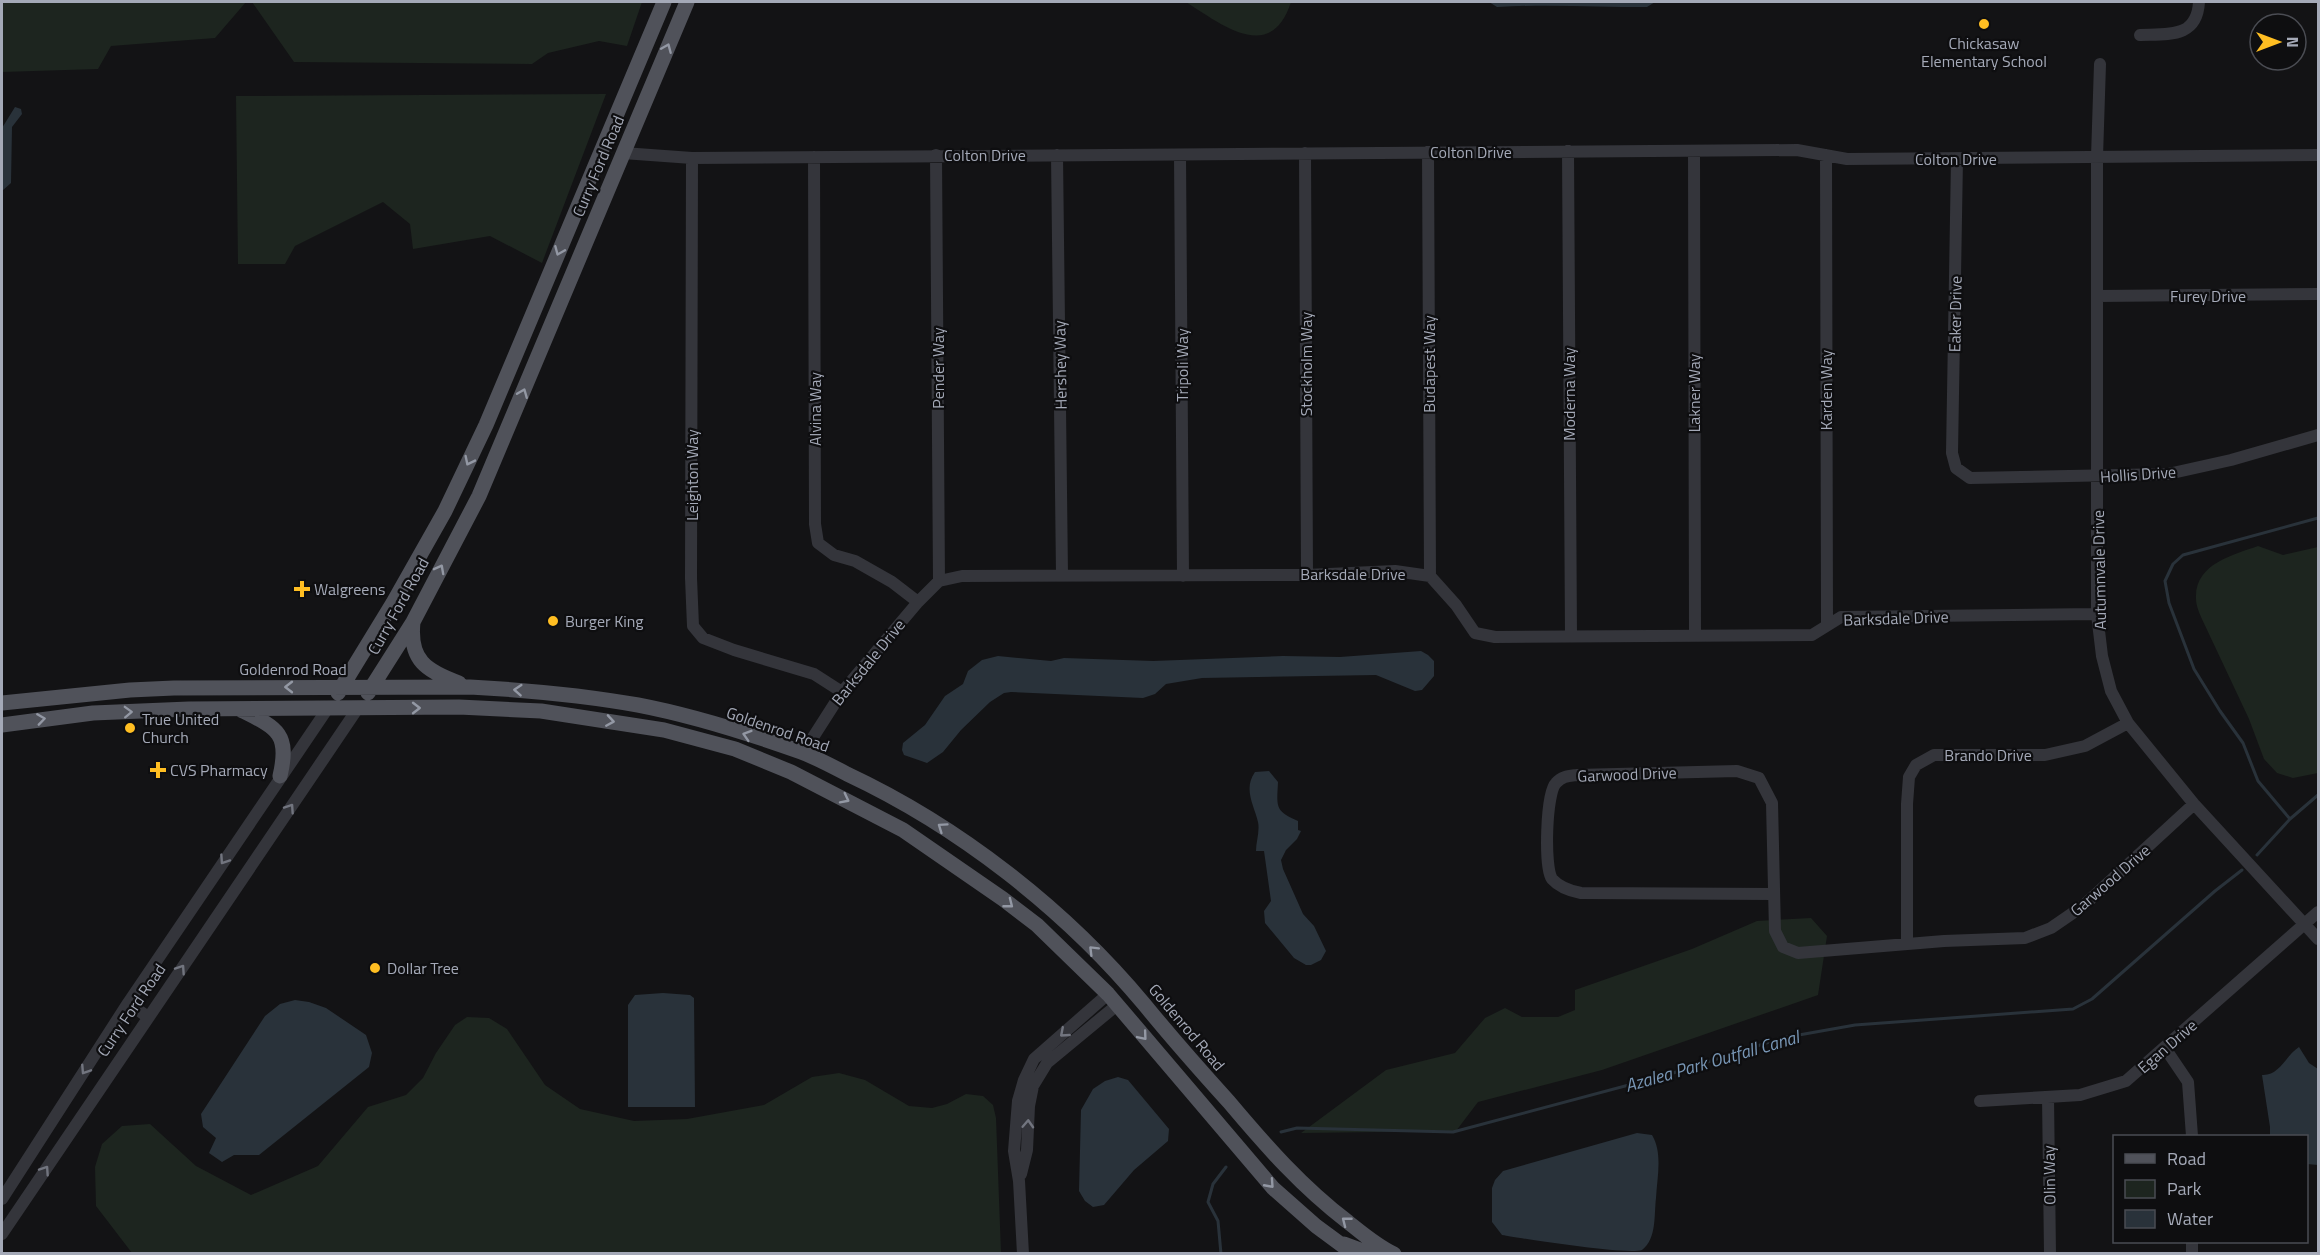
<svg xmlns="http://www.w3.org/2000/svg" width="2320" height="1255" font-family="'Titillium Web',sans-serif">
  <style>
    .green { fill: #1d251f }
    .water { fill: #29323a }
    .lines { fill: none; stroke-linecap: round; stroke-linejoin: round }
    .stream { stroke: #29323a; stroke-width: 3 }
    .minor { stroke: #34353b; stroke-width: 12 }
    .major { stroke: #50525a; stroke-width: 15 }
    .oneway { stroke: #9398a4 }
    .oneway2 { stroke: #72757f }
    .poi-dot { fill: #ffbe22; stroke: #0e0e10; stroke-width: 2 }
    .labels { text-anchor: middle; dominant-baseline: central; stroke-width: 4.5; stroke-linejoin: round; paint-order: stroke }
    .poi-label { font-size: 16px; fill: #a4a9b7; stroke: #0e0e10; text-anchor: start }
    .street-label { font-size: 16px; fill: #a4a9b7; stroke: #0e0e10 }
    .water-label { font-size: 18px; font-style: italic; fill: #7896b5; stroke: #0e0e10 }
  </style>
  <rect width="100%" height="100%" fill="#131315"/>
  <path class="green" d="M2,2H246L215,38L111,46L98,69L2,72Z
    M252,2H642L627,46L599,41L548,53L532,64L294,62Z
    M1186,2H1291C1271,64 1222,25 1186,2Z
    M606,94L542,263L490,236L413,249L410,224L383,202L295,246L285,264H238L236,96Z
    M2258,546L2283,555L2318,547V773L2293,778L2277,773L2264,759L2249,719L2201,617C2199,612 2196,605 2196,599C2194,564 2233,555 2258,546Z
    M1811,918L1827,936L1818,995L1602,1070L1478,1102L1456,1131L1301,1133L1386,1070L1455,1053L1485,1018L1505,1008L1522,1017H1558L1575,1010V990L1692,949L1757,921Z
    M467,1017L489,1018L507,1029L545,1085L580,1109L634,1121L687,1119L764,1105L812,1077L839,1073L865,1080L909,1106L932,1108L947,1104L966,1094L983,1096L993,1105L996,1118L1001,1253H132L96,1206L95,1167L102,1144L122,1126L150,1124L196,1166L251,1195L318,1166L368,1107L406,1095L423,1078L436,1053L455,1025Z"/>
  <path class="water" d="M1489,2H1655L1647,7C1597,7 1547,4 1497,7Z
    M15,107L21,109L22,114L12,127L11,183L2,191V128Z
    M1421,651L1428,655L1434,661V676L1422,690L1415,691L1376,675L1202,678L1166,684L1155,694L1143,698L1011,692L1004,693L990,702L961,730L943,752L927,763L904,755L902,750L903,743L925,725L945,696L963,684L968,671L982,660L998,656L1051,661L1064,658L1153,661L1283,656L1340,657Z
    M1269,771L1278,782C1277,806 1274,811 1298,821V830L1301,831L1297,839L1286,850L1281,860L1283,869L1303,914L1314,926L1326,951L1321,960L1311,965H1306L1294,958L1265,923L1264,911L1271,901L1264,851H1256C1256,842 1260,831 1258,822C1254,805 1243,789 1255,772Z
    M663,993L690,995L694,998L695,1107H628V1005L635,995Z
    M295,1000L309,1002L326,1008L366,1035L372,1053L369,1067L259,1155H234L222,1162L209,1153L216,1138L203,1127L201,1114L265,1016L280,1004Z
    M2299,1047L2309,1063L2318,1069V1165L2307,1164L2306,1136H2270V1127L2262,1075C2280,1076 2286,1055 2299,1047Z
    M1118,1077L1128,1080L1169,1129L1168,1141L1134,1170L1104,1205L1093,1207L1085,1201L1079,1191L1081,1110L1093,1089L1105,1081Z
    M1637,1133L1652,1135C1663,1153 1657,1178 1656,1198C1654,1214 1657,1239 1642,1250C1626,1255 1525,1239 1502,1235L1492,1222V1188L1495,1180L1503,1171Z"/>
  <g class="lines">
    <path class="stream" d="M2290,819L2258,781L2243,743L2220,711L2194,669L2169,603L2165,581L2173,564L2183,555L2318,518
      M2257,855L2290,819L2318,795
      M1281,1132L1297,1128L1453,1132L1670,1074L1782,1038L1855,1025L2073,1009L2092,999L2215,891L2242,870
      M1221,1254L1218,1221L1208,1202L1213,1184L1226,1167"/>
    <path class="minor" d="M2140,35C2169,34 2197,38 2199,2
      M2100,64L2097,157V614L2102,656L2111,691L2128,723L2194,804L2318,939
      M1568,151L1571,636
      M1694,151L1695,636
      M1428,152L1430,576
      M623,153L692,158L1797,150L1847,159L2318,155
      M1305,153L1307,575
      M936,155L939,581
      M1057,155L1062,575
      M1180,155L1183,576
      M1826,155L1827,624
      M814,157L815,524L818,543L834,555L855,561L892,582L918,602
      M692,158L691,578L693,626L703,638L734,650L814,674L842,692
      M1957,159L1952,453L1956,468L1970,478L2168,474L2231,460L2318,435
      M2098,296L2318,294
      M803,753L842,692L918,602L939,581L962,576L1307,575L1395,571L1430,576L1456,605L1475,633L1495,637L1812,635L1841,617L2097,614
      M1774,894L1581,893C1570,891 1560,888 1552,879C1544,867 1546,793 1556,783C1562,776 1569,776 1577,775L1737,771L1759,778L1772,803L1775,931L1783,947L1798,953L1944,941L2025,938L2051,928L2083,906L2194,804
      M1907,943V804L1909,777L1916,765L1934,755H2045L2085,746L2128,723
      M128,1003L148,1017
      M2165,1048L2188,1082L2192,1136
      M2048,1097L2050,1254
      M1980,1101L2080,1095L2126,1081L2318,912
      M1021,1174L1027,1150L1029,1106L1033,1086L1047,1063L1117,1005
      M2,1199L128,1003L328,708
      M2,1234L358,708
      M2192,1242V1254
      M1023,1254L1019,1181L1014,1151L1018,1101L1024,1080L1034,1059L1108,994"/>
    <path class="major" d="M413,622C409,660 426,671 459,683
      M338,693L393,603L445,511L486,425L664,2
      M368,693L413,622L479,496L687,2
      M2,703L130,690L174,688L470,687C526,690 582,695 638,705C690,715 751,734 801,752C817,758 832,766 847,774C958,826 1065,909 1144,1004C1171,1037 1200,1070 1229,1102C1266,1146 1302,1187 1348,1222C1363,1234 1377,1246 1394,1254
      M241,710C277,728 290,733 280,776
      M2,725L93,713L189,709L459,707L541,711L664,730L735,749L791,772L903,830L1003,899L1037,925L1108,994L1273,1188L1316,1226L1354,1254
      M1344,1244L1371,1254"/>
  </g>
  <defs><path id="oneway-chevron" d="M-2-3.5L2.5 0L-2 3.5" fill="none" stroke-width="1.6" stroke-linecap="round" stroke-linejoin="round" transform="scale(1.5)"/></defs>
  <g class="oneway">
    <use href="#oneway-chevron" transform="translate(667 48) rotate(-67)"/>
    <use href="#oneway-chevron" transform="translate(559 251) rotate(113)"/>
    <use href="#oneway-chevron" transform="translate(523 393) rotate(-68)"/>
    <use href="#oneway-chevron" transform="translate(469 461) rotate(116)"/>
    <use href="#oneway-chevron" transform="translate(440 569) rotate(-62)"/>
    <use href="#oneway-chevron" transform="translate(289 687) rotate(-180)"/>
    <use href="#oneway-chevron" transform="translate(518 690) rotate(-176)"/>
    <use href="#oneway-chevron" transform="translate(416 708)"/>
    <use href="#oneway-chevron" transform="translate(128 712) rotate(-2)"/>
    <use href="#oneway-chevron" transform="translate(41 719) rotate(-8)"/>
    <use href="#oneway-chevron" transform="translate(610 721) rotate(9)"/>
    <use href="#oneway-chevron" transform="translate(747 735) rotate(-163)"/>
    <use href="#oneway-chevron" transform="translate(845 799) rotate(27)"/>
    <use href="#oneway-chevron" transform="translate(942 827) rotate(-145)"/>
    <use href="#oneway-chevron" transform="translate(1009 904) rotate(38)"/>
    <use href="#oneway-chevron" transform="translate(1093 950) rotate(-135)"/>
    <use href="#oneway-chevron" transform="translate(1143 1036) rotate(50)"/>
    <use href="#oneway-chevron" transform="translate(1270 1184) rotate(48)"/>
    <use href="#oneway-chevron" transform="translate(1346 1221) rotate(-142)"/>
  </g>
  <g class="oneway2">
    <use href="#oneway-chevron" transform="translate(290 808) rotate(-56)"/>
    <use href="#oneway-chevron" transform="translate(224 860) rotate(124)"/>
    <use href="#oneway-chevron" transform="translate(181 969) rotate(-56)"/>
    <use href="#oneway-chevron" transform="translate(1064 1033) rotate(139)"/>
    <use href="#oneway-chevron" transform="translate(85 1070) rotate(123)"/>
    <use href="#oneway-chevron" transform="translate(1028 1124) rotate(-87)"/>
    <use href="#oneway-chevron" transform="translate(45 1170) rotate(-56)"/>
  </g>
  <g class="poi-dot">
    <circle cx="1984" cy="24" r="6"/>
    <path d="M299 580h6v6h6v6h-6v6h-6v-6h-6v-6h6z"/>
    <circle cx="553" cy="621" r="6"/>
    <circle cx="130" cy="728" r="6"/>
    <path d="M155 761h6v6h6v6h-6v6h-6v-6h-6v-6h6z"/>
    <circle cx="375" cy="968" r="6"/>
  </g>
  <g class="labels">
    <g class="poi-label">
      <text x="1984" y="43" text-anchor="middle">Chickasaw<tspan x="1984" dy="18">Elementary School</tspan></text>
      <text x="314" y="589">Walgreens</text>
      <text x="565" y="621">Burger King</text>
      <text x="142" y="719">True United<tspan x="142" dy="18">Church</tspan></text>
      <text x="170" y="770">CVS Pharmacy</text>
      <text x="387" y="968">Dollar Tree</text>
    </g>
    <g class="street-label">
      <text x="1471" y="152">Colton Drive</text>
      <text x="985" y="155">Colton Drive</text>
      <text x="1956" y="159">Colton Drive</text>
      <text transform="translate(598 166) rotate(-67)">Curry Ford Road</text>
      <text x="2208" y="296">Furey Drive</text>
      <text transform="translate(1955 314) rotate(-89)">Eaker Drive</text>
      <text transform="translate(1306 364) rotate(-90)">Stockholm Way</text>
      <text transform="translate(1429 364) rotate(-90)">Budapest Way</text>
      <text transform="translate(1060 365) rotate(-91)">Hershey Way</text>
      <text transform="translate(1182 365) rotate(-90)">Tripoli Way</text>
      <text transform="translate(938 368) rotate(-90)">Pender Way</text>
      <text transform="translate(1826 390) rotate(-90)">Karden Way</text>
      <text transform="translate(1694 393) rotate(-90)">Lakner Way</text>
      <text transform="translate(1569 394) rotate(-90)">Moderna Way</text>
      <text transform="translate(815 409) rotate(-90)">Alvina Way</text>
      <text transform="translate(2138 474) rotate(-4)">Hollis Drive</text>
      <text transform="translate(692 475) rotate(-90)">Leighton Way</text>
      <text transform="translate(2099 570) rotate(-91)">Autumnvale Drive</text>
      <text x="1353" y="574">Barksdale Drive</text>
      <text transform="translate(398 606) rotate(-61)">Curry Ford Road</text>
      <text transform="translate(1896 618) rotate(-2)">Barksdale Drive</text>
      <text transform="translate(868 662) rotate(-51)">Barksdale Drive</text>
      <text x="293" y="669">Goldenrod Road</text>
      <text transform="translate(778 729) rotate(19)">Goldenrod Road</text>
      <text x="1988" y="755">Brando Drive</text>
      <text transform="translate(1627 774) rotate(-2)">Garwood Drive</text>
      <text transform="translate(2110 880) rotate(-41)">Garwood Drive</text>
      <text transform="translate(131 1010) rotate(-56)">Curry Ford Road</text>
      <text transform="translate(1187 1027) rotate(50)">Goldenrod Road</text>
      <text transform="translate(2167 1046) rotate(-41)">Egan Drive</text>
      <text transform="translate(2049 1175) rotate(-91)">Olin Way</text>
    </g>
    <g class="water-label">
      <text transform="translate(1712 1061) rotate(-16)">Azalea Park Outfall Canal</text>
    </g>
  </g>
  <rect width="2320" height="1255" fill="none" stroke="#a4a9b7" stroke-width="6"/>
  <rect x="2113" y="1135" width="195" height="108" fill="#0e0e10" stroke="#4a4c53" stroke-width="1.5"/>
  <rect x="2125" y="1154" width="30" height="9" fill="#50525a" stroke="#4a4c53" stroke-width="1.5"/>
  <text x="2167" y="1165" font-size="18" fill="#a4a9b7">Road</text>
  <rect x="2125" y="1180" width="30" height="18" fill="#1d251f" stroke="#4a4c53" stroke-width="1.5"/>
  <text x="2167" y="1195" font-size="18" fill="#a4a9b7">Park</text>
  <rect x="2125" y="1210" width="30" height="18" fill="#29323a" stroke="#4a4c53" stroke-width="1.5"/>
  <text x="2167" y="1225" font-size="18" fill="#a4a9b7">Water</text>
  <g transform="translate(2278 42) rotate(90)"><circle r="28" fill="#0e0e10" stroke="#4a4c53" stroke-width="1.5"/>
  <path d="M0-4.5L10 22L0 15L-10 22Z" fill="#ffbe22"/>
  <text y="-9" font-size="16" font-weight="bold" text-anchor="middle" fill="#a4a9b7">N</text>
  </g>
</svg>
